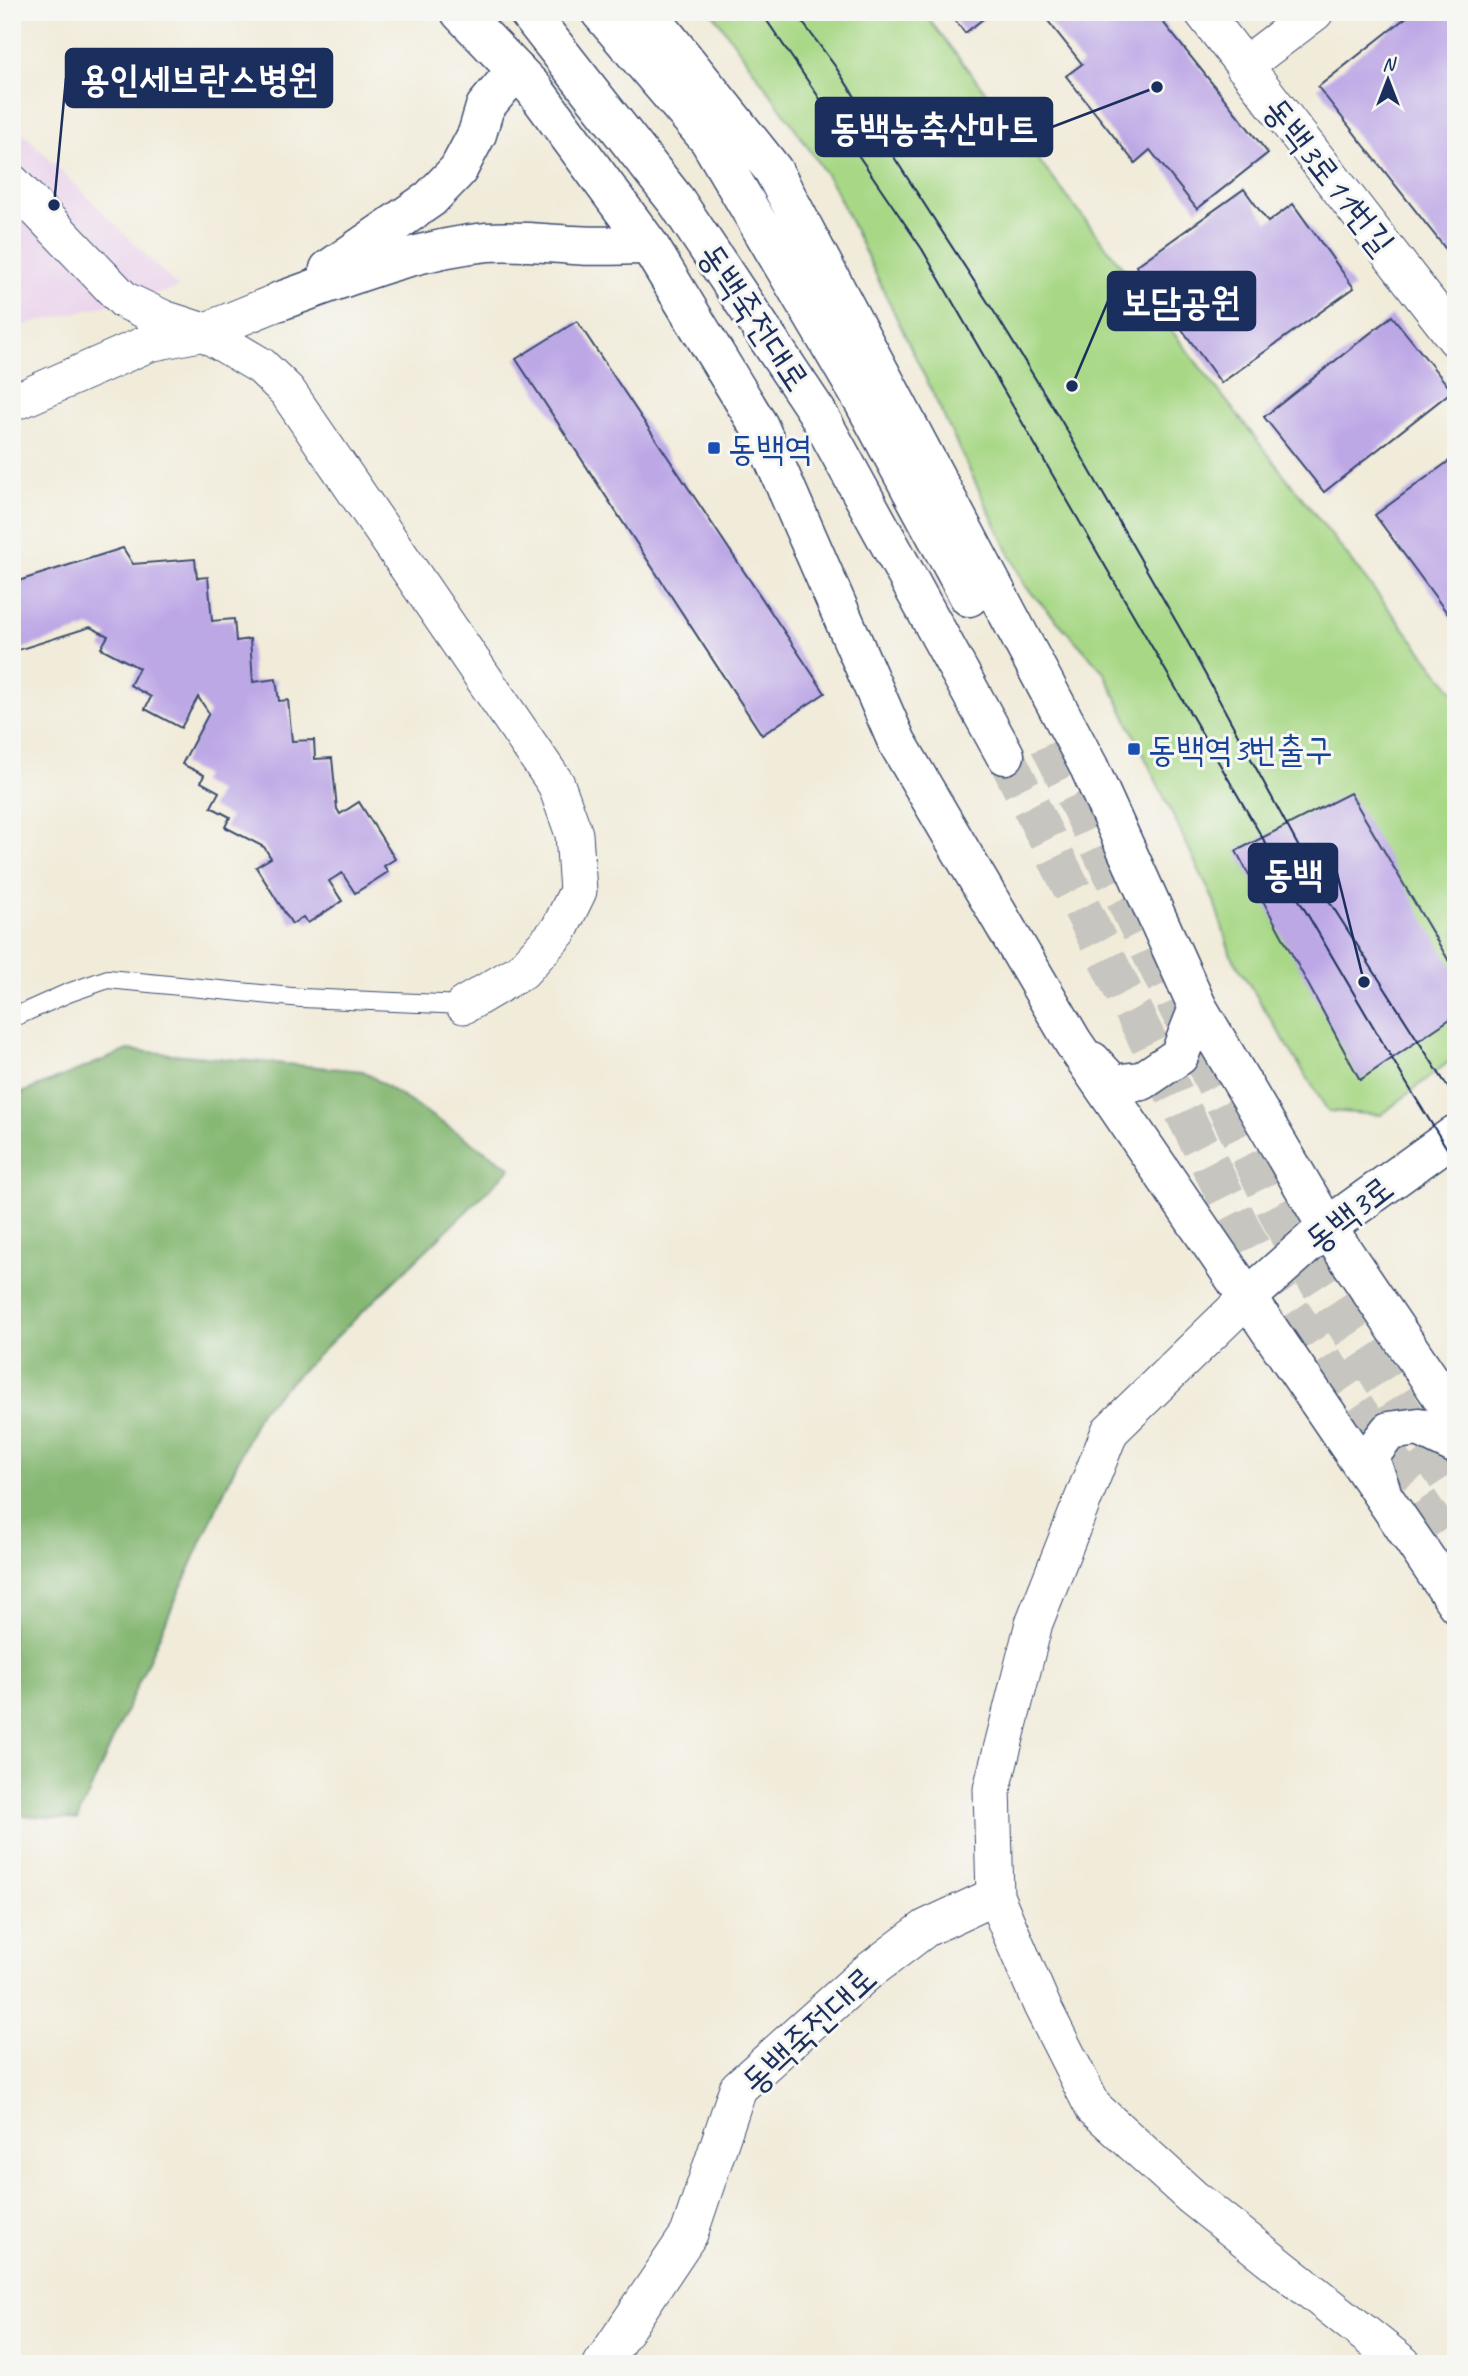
<svg xmlns="http://www.w3.org/2000/svg" width="1468" height="2376" font-family="Caveat,'Poor Story',sans-serif">
  <style>
    .built { fill: #ead1ec }
    .green { fill: #a8d886; stroke: #628472; stroke-width: 2 }
    .forest { fill: #86b873; stroke: #507468; stroke-width: 2 }
    .building { fill: #bda8e6 }
    .lines { fill: none; stroke-linecap: round; stroke-linejoin: round }
    .secondary-tunnel { stroke: #c6c5c0; stroke-width: 38; stroke-dasharray: 38 19; stroke-linecap: butt }
    .lane-casing { stroke: #3b4b70; stroke-width: 20 }
    .street-casing { stroke: #3b4b70; stroke-width: 39 }
    .secondary-casing { stroke: #3b4b70; stroke-width: 41 }
    .lane { stroke: #fff; stroke-width: 18 }
    .street { stroke: #fff; stroke-width: 37 }
    .secondary { stroke: #fff; stroke-width: 38 }
    .tram { stroke: #1b2f5e; stroke-width: 2 }
    .transit-dot { fill: #1a4fb4; stroke: #f6f6f2; stroke-width: 2.5 }
    .labels { text-anchor: middle; dominant-baseline: central; stroke-width: 6; stroke-linejoin: round; paint-order: stroke }
    .street-label { font-size: 35px; fill: #1b2f5e; stroke: #f6f6f2 }
    .transit-label { font-size: 35px; fill: #164399; stroke: #f6f6f2; text-anchor: start }
    .leader { fill: none; stroke: #1b2f5e; stroke-width: 2.5 }
    .callout-dot { fill: #1b2f5e; stroke: #f6f6f2; stroke-width: 2.5 }
    .callout { fill: #1b2f5e; stroke: #1b2f5e; stroke-width: 2.5 }
    .callout-label { font-size: 37px; text-anchor: middle; font-weight: bold; fill: #fff }
  </style>
  <rect width="100%" height="100%" fill="#f6f6f2"/>
  <filter id="ink" filterUnits="userSpaceOnUse"><feTurbulence type="fractalNoise" baseFrequency=".0143" numOctaves="2"/><feDisplacementMap in="SourceGraphic" scale="14" xChannelSelector="R" yChannelSelector="G"/><feConvolveMatrix kernelMatrix="1 2 1 2 8 2 1 2 1" color-interpolation-filters="sRGB"/></filter>
  <filter id="wash" filterUnits="userSpaceOnUse"><feTurbulence type="fractalNoise" baseFrequency=".00686" numOctaves="4" result="noise"/><feDisplacementMap in="SourceGraphic" scale="28" xChannelSelector="R" yChannelSelector="G"/><feGaussianBlur stdDeviation="1.57" result="paint"/><feColorMatrix in="noise" values="0 0 0 0 0 0 0 0 0 0 0 0 0 0 0 0 0 1.4 0 .05"/><feComposite in="paint" operator="in"/></filter>
  <g filter="url(#wash)">
    <rect width="100%" height="100%" fill="#f1ebd9"/>
    <path class="built" d="M12,122L179,288L12,328Z"/>
    <path class="green" d="M712,12H923L1456,695V1056L1381,1115L1328,1111L1231,955L1214,901L1104,672L1025,586L833,185L797,131Z"/>
    <path class="forest" d="M128,1050L363,1071L511,1168L260,1411L77,1820L12,1814V1097Z"/>
    <g id="blocks">
      <path class="building" d="M949,12H992L965,33Z
        M1041,12H1155L1268,153L1197,209L1150,150L1135,163L1066,76L1082,64Z
        M1413,12H1456V262L1318,87Z
        M1244,189L1268,222L1293,204L1354,288L1221,383L1136,266Z
        M1392,316L1452,391L1324,492L1264,417Z
        M577,321L825,693L762,735L516,359Z
        M1456,456V625L1375,515Z
        M123,548L133,564L195,559L197,578L208,577L212,621L234,619L236,641L250,639L253,682L276,679L279,701L288,700L292,741L314,740L315,759L332,758L337,809L340,814L359,802L395,859L384,866L388,872L355,893L342,873L329,881L342,901L308,923L303,917L292,924L256,867L271,858L264,847L225,827L230,817L211,807L219,792L201,782L204,775L182,764L209,713L198,697L181,728L145,709L151,697L130,685L139,668L101,648L108,636L90,627L12,652V583Z
        M1350,793L1456,973V1015L1360,1080L1236,851Z"/>
    </g>
  </g>
  <g filter="url(#ink)">
    <use href="#blocks" fill-opacity="0" stroke="#3b4b70" stroke-width="2"/>
    <g class="lines">
      <path class="secondary-tunnel" d="M1049,744L1295,1248L1456,1492
        M1005,755L1261,1267L1456,1556"/>
      <defs>
        <path id="lane" d="M12,1018L68,993L108,979L302,998L464,1005"/>
        <path id="street" d="M1203,12L1456,339
          M1244,66L1315,12
          M12,183L124,300L164,319L204,332L261,366L287,391L556,784L574,834L578,891L559,930L522,971L464,1005
          M22,399L149,343L204,332L280,301
          M1247,1298L1110,1431L1034,1623L992,1789L995,1896L1042,2006L1093,2107L1192,2197L1403,2364
          M602,2364L689,2234L738,2088L864,1975L926,1928L995,1896"/>
        <path id="secondary" d="M460,12L534,89L649,245L759,426L897,742L1073,1042L1456,1603
          M528,12L677,202L817,412L1005,755
          M600,12L709,140L863,401L969,597
          M647,12L773,170L1089,767L1198,1008L1327,1227L1456,1418
          M329,269L430,199L458,170L477,134L485,107L516,70
          M280,301C348,277 415,249 487,242C516,240 544,243 573,245C598,247 624,245 649,245
          M1092,1061L1113,1084L1142,1081L1179,1056L1198,1008
          M1247,1298L1327,1227L1456,1134
          M1381,1489L1369,1457L1389,1431L1419,1427L1456,1445"/>
      </defs>
      <use href="#lane" class="lane-casing"/>
      <use href="#street" class="street-casing"/>
      <use href="#secondary" class="secondary-casing"/>
      <use href="#lane" class="lane"/>
      <use href="#street" class="street"/>
      <use href="#secondary" class="secondary"/>
      <path class="tram" d="M761,12L922,249L1252,820L1407,1084L1456,1163
        M795,12L835,66L998,318L1062,422L1185,637L1322,890L1456,1100"/>
    </g>
  </g>
  <g class="transit-dot">
    <rect x="707" y="441" width="14" height="14" rx="3.5"/>
    <rect x="1127" y="742" width="14" height="14" rx="3.5"/>
  </g>
  <g class="labels">
    <g class="street-label">
      <text transform="translate(1329 176) rotate(52)">동백3로11번길</text>
      <text transform="translate(754 317) rotate(56)">동백죽전대로</text>
      <text transform="translate(1349 1214) rotate(-38)">동백3로</text>
      <text transform="translate(809 2030) rotate(-43)">동백죽전대로</text>
    </g>
    <g class="transit-label">
      <text x="728" y="448">동백역</text>
      <text x="1148" y="749">동백역3번출구</text>
    </g>
  </g>
  <path class="leader" d="M54 205L66 78M1157 87L1052 127M1072 386L1108 301M1364 982L1337 873"/>
  <g class="callout-dot">
    <circle cx="54" cy="205" r="7"/>
    <circle cx="1157" cy="87" r="7"/>
    <circle cx="1072" cy="386" r="7"/>
    <circle cx="1364" cy="982" r="7"/>
  </g>
  <g class="callout">
    <rect x="66" y="49" width="266" height="58" rx="7"/>
    <rect x="816" y="98" width="236" height="58" rx="7"/>
    <rect x="1108" y="272" width="147" height="58" rx="7"/>
    <rect x="1249" y="844" width="88" height="58" rx="7"/>
  </g>
  <g class="callout-label">
    <text x="199" y="91">용인세브란스병원</text>
    <text x="934" y="140">동백농축산마트</text>
    <text x="1181" y="314">보담공원</text>
    <text x="1293" y="886">동백</text>
  </g>
  <rect width="1468" height="2376" fill="none" stroke="#f6f6f2" stroke-width="42"/>
  <g transform="translate(1388 80)" stroke="#f6f6f2" stroke-width="5" paint-order="stroke">
  <path d="M0-5L12 26L0 18L-12 26Z" fill="#1b2f5e"/>
  <text y="-10" font-size="19" font-weight="bold" text-anchor="middle" fill="#1b2f5e">N</text>
  </g>
</svg>
